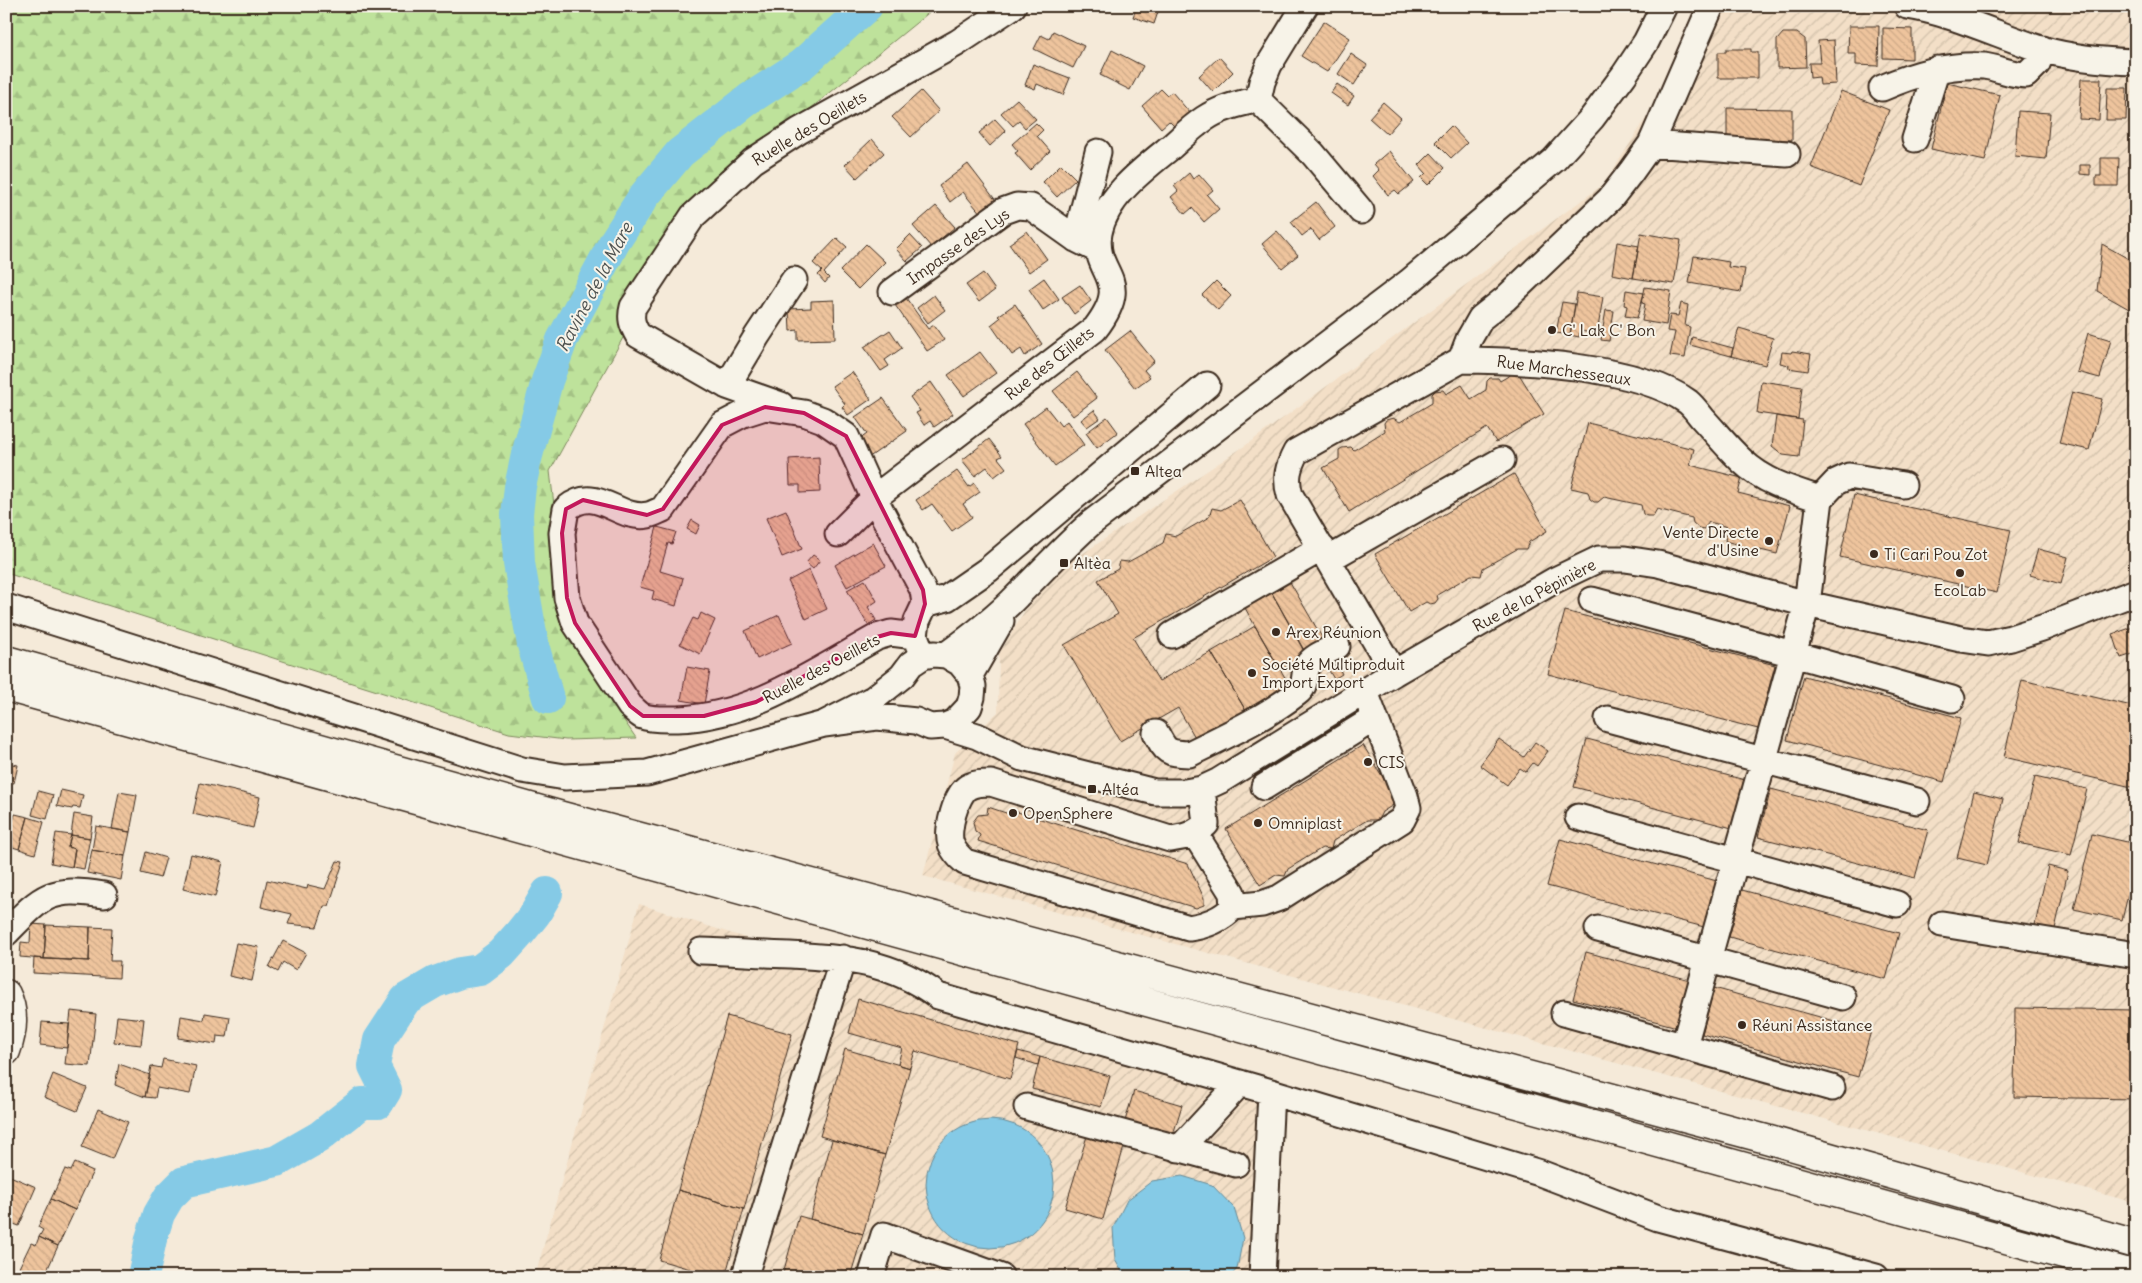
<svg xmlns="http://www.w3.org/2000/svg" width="2142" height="1283" font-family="Delius,sans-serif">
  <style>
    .industrial { fill: url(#industrial-furrows) }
    .forest { fill: url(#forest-firs); stroke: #7c865c }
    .water { fill: #85cae6; stroke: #678a96 }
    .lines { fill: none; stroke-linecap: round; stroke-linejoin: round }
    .river { stroke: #85cae6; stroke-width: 32 }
    .building { fill: url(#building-back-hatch); stroke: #3b2a1e }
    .minor-casing { stroke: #3b2a1e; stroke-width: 29 }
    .major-casing { stroke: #3b2a1e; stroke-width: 31 }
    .highway-casing { stroke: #3b2a1e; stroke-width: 31 }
    .minor { stroke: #f7f3e8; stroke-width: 25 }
    .major { stroke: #f7f3e8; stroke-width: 28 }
    .highway { stroke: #f7f3e8; stroke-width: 28 }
    .marked { fill: #c2185b; fill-opacity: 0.2; stroke: #c2185b; stroke-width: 4; stroke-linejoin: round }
    .poi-dot { fill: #3b2a1e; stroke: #f7f3e8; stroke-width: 2 }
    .labels { text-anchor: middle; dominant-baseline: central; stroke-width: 4; stroke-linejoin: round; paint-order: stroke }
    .street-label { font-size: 16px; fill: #3b2a1e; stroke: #f7f3e8 }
    .poi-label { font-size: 16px; fill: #3b2a1e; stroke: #f7f3e8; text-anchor: start }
    .water-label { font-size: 18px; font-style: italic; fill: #4e5250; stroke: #f7f3e8 }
  </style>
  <defs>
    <pattern id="industrial-furrows" width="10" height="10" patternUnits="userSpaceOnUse" patternTransform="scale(1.25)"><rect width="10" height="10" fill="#f3dfc7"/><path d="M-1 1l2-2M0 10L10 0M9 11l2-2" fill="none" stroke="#d1c0aa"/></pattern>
    <pattern id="forest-firs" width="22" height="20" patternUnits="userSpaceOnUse" patternTransform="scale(1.25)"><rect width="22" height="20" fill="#bee29b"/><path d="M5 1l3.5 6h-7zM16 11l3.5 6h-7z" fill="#a4c285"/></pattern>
    <pattern id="building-back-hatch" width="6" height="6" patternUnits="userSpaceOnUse" patternTransform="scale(1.25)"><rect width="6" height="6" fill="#eec49d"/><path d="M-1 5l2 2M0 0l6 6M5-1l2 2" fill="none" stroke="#cda987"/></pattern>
  </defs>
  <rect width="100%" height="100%" fill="#f5ead9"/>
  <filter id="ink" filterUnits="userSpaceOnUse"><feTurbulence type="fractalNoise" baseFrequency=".02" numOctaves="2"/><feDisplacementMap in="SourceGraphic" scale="10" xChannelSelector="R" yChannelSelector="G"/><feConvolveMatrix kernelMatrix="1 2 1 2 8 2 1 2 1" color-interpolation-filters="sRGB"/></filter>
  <g filter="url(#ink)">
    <path class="industrial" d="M1703,6H2136V1203L923,876L955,753L998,712L999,654L1027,607L1070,562L1246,445L1604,184L1679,67Z
      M639,904L1280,1108L1275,1277H535Z"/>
    <path class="forest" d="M6,6H937L699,199L550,471L570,641L636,738L566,740L509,733L6,573Z"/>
    <path class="water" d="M926 1184a64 64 0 1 1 128 0a64 64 0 1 1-128 0Z
      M1182,1176L1212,1185L1234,1208L1243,1238L1237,1269L1230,1277H1125L1115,1260L1113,1228L1127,1200L1152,1181Z"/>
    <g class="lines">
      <path class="river" d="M548,698L533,645L519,563L517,514L520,487L526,459L547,381L562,340L615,241L644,196L680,153L749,99L801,65L867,6
        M143,1277L151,1239L159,1214L169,1197L184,1182L277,1161L319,1137L362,1103H378L386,1090L374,1066L379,1040L406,999L435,982L460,973L480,970L501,954L519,934L535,914L547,893"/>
    </g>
    <path class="building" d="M1137,6H1160L1154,24L1133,17Z
      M1324,21L1350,38L1327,72L1301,56Z
      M1849,26H1879L1878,66L1856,65V54H1848Z
      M1883,28L1912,29V59L1883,58Z
      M1053,31L1084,46L1073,68L1034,49L1041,35L1049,39Z
      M1783,33H1797L1805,39L1806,67L1777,68V40Z
      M1834,40L1836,84L1820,85L1819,77L1810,78L1809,63H1820L1818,41Z
      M1726,49H1751V52H1758V78H1718V52H1726Z
      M1112,50L1143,66L1130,90L1100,75Z
      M1351,54L1367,65L1354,85L1338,74Z
      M1219,57L1233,72L1213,92L1199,76Z
      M1033,64L1070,78L1063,95L1037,84L1035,89L1025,85Z
      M2081,79H2101L2099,120L2079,119Z
      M1947,83L2000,95L1985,161L1931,149Z
      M1337,84L1354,96L1348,105L1331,93Z
      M2107,88H2127L2126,120H2106Z
      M1161,89L1167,95L1172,92L1191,114L1176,128L1169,121L1161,128L1142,106Z
      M921,91L939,111L911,137L892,117Z
      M1841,91L1889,110L1859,186L1811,167Z
      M1017,99L1036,119L1025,128L1019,121L1013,126L1001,113Z
      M1383,102L1401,118L1387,134L1369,118Z
      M1727,108L1792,109V140L1727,139Z
      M2018,111L2050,113L2046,159L2015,156Z
      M995,119L1006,131L990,146L979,133Z
      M1036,123L1043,130L1037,136L1050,151L1030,170L1015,153L1018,151L1012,144Z
      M1451,126L1467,143L1451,158L1435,142Z
      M872,139L884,153L857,178L845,165Z
      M1389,151L1414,182L1399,194L1395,190L1388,195L1373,176L1379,170L1374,164Z
      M1431,153L1445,168L1428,185L1421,178L1426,173L1419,165Z
      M2101,158H2119L2118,186H2096V176H2101Z
      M968,164L997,202L981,214L963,192L950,202L939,186Z
      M1061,164L1076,179L1057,197L1043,182Z
      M2080,165H2090V175L2080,174Z
      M1189,173L1193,179L1199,174L1213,190L1207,195L1219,209L1204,222L1192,208L1185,214L1171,197L1178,191L1174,186Z
      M1316,202L1335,227L1319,240L1311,229L1302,236L1291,222Z
      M936,206L955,227L931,247L913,226Z
      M1027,231L1047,259L1029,272L1009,244Z
      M1277,231L1298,255L1282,268L1262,244Z
      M1641,233L1681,240L1674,284L1633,278Z
      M910,235L922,248L907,261L896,249Z
      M837,238L847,247L824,273L829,278L825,283L818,275L822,271L813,263Z
      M1617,242L1639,246L1633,278L1612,274Z
      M866,244L885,262L858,289L840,271Z
      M2102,244L2136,263L2134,274L2136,275V291L2129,309L2097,291Z
      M1694,256L1729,262L1728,267L1745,269L1741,292L1689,283Z
      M983,273L995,290L979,302L966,285Z
      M1044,278L1059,299L1043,310L1029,289Z
      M1216,281L1231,296L1218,310L1202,295Z
      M1080,285L1091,301L1074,314L1062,297Z
      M1645,287L1671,291L1666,325L1642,321L1645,304L1642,303Z
      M1626,290L1644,293L1637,318L1625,316L1627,306L1624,305Z
      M1577,293L1603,297L1597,334L1580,331L1579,337L1570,335Z
      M934,295L945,310L928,323L917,308Z
      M906,298L928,329L934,325L944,340L927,351L895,305Z
      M834,300L835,339L798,340V330L790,331L789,309L811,308V301Z
      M1562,302L1575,304L1570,335L1556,333Z
      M1681,303L1688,305L1685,326L1690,327L1685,358L1670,356L1675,332L1667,331L1670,315L1678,316Z
      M1015,304L1042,344L1025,356L1021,349L1012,355L991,325L1000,318L998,316Z
      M1606,310L1614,311L1609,341L1601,340Z
      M1739,328L1773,338L1765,365L1731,356Z
      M890,330L902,348L885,360L889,366L881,371L864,347Z
      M1130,331L1154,361L1144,370L1150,377L1135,388L1105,350Z
      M2088,333L2111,340L2100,378L2077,372Z
      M1692,337L1733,348L1731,356L1690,345Z
      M1792,351L1811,354L1808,371L1788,368L1789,365L1780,363L1782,352L1791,353Z
      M980,352L996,373L964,396L948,375Z
      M1517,371L1544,414L1496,442L1487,428L1349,512L1323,468L1339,459V450L1342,448L1351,447L1354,450L1385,431L1384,423L1386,420L1393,418L1400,422L1432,403V394L1435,391L1443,390L1446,394L1462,385L1471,399L1486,390L1487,381L1490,378H1498L1500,381Z
      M852,372L871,399L848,415L842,407L845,404L832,386Z
      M1077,372L1097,398L1073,416L1053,391Z
      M1761,381L1802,387L1798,419L1757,413Z
      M931,382L953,414L934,427L930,421L924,425L916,413L920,411L910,397Z
      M2072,392L2102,399L2089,450L2059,443Z
      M883,398L907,431L868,458L856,442L867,434L855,417Z
      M1046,407L1061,426L1067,421L1084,445L1055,466L1023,424Z
      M1094,410L1100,418L1087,427L1081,420Z
      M1776,416L1803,420L1799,457L1783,455L1772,446Z
      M1107,417L1118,432L1097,448L1086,433Z
      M1588,423L1694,449L1690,465L1742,478L1738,493L1790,506L1777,554L1756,549L1752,555L1744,554L1740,545L1725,541L1728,527L1709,522L1704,529L1699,528L1693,523L1692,518L1657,509L1653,516H1647L1643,514L1641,505L1604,497L1598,502H1594L1590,499L1588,492L1571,488Z
      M989,439L1002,456L998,458L1006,468L994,477L987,467L975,476L962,460Z
      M819,457L820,492L800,493V485H790L789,459Z
      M957,471L969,487L974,483L980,492L963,504L972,517L952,531L932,504L923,510L916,500Z
      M1514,474L1547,531L1529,542L1526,549H1517L1483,568L1481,576L1471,575L1437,595L1438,599L1435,603L1430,604L1426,602L1409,612L1375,554Z
      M1854,495L2011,530L1997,593L1840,557Z
      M1240,500L1273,557L1133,638L1159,681L1211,652L1246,711L1196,739L1178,708L1120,741L1064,645L1118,614L1098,580L1118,569L1120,561L1128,562L1163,543L1166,534L1176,536L1209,517L1212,508L1221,510Z
      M786,510L802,549L782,557L766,518Z
      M692,520L700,525L696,534L687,529Z
      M657,527L676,532L672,544L668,543L660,571L683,578L676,606L652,599L654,591L640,587Z
      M873,543L886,566L847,587L835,565Z
      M2038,549L2068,557L2061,584L2030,575Z
      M813,555L820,560L813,569L806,563Z
      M809,570L827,609L806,619L788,581Z
      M865,580L877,601L868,607L876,620L868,625L847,590Z
      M1290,582L1324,641L1305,652L1272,593Z
      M1272,593L1306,655L1299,662L1295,661L1280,670L1245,608Z
      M1565,611L1775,665L1758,729L1548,674Z
      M701,613L715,620L700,654L680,644L693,618L698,620Z
      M779,615L792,643L757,659L745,631Z
      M1255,626L1290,686L1263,704L1259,703L1246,711L1211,652Z
      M2136,626V653L2121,658L2113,634Z
      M1337,664L1342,674L1334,679L1328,669Z
      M687,667L710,671L704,704L681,700Z
      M1804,676L1961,718L1944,782L1787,740Z
      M2022,680L2136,707V788L2004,757Z
      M1499,739L1524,757L1535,742L1548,751L1537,766L1533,763L1526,772L1520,768L1507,785L1480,765Z
      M1587,739L1745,780L1732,828L1574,787Z
      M1363,745L1398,802L1382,812L1378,820H1367L1333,841L1331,849L1322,848L1288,869L1285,876L1276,875L1260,885L1226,829Z
      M6,763L18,765L14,783L6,782Z
      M2035,777L2087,789L2071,855L2019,843Z
      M200,783L260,797L253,828L193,814Z
      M1771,789L1928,830L1915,878L1758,837Z
      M61,790L83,795L80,808L73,807L72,809L57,806Z
      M38,791L53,795L47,819L32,815Z
      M119,792L137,795L130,832L112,829Z
      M1974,792L2003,799L1987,865L1957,858Z
      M988,807L1009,814L1011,810L1188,864L1204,898V905L1196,908L978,841L980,835L975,831L973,822L978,815L987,814Z
      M15,814L28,817L19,849L6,845Z
      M74,814L93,817L90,838L71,835Z
      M28,817L44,822L35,854L19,849Z
      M96,826L130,832L125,856L92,850Z
      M56,833L71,835L68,847L75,849L72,867L51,863Z
      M2092,834L2136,844V862L2122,920L2074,909Z
      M71,835L90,838L84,869L72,867L75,849L68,847Z
      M1560,839L1717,881L1704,927L1547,886Z
      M92,850L125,856L121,880L87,873Z
      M146,852L166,858L160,878L141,873Z
      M191,854L223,862L215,897L183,889Z
      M337,861L343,862L329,906H324L317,927L288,924L292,914L261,907L267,880L307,889L308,885L325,889Z
      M2048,866L2068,871L2055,929L2035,925Z
      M1742,890L1899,933L1886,979L1729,937Z
      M31,924L46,925L44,959L20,957L21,942L30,943Z
      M46,925L90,927L89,961L44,959Z
      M90,927L112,928L110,961H120L119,978L33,973L34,958L89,961Z
      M283,941L306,953L296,970L283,962L278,972L269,967Z
      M236,943L259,947L252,981L229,976Z
      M1586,952L1690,980L1677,1027L1573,999Z
      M1714,988L1871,1031L1858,1077L1702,1034Z
      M858,999L1019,1045L1010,1079L915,1051L910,1068L898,1064L902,1048L849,1033Z
      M2015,1008L2136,1010V1099L2014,1097Z
      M71,1011L96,1014L90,1066L65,1064Z
      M205,1013L230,1017L227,1037L217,1036L216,1044L178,1038L181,1016L204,1020Z
      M117,1016L144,1019L141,1045L114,1042Z
      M727,1016L792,1034L744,1209L678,1190Z
      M42,1022L69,1024L67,1048L40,1045Z
      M845,1049L910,1068L885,1155L820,1136Z
      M1018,1051L1040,1057L1038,1065L1016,1058Z
      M1040,1057L1110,1076L1101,1107L1032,1089Z
      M163,1059L196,1066L190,1094L157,1088L155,1098L145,1097L151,1066L161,1068Z
      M119,1064L150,1075L145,1097L115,1085Z
      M53,1074L87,1088L77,1111L44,1097Z
      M1134,1091L1182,1105L1173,1135L1125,1121Z
      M98,1109L128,1122L112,1159L82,1147Z
      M1087,1136L1124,1147L1103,1219L1065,1208Z
      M832,1140L885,1155L863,1234L810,1219Z
      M75,1163L93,1171L75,1210L51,1199L65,1169L71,1171Z
      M10,1176L36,1187L19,1226L6,1221V1184Z
      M678,1190L744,1209L725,1277H718L659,1260Z
      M51,1199L75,1210L58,1246L39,1237L43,1230L38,1227Z
      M799,1216L863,1234L850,1277H782Z
      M39,1237L58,1246L44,1277H23L16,1274L31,1243L36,1245Z"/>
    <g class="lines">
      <defs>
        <path id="minor" d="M1907,6C1953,13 1997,35 2041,49C2072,58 2104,61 2136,62
          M1882,88C1914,74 1948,64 1984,66C1999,68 2011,75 2026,75L2037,64L2043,49
          M1258,100L1313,154L1361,211
          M1915,139L1937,69
          M1651,144L1787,154
          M1076,239L1098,152
          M892,292L1003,211L1017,206L1031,207L1076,239L1098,250
          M1461,360C1521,360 1639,366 1688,402C1693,406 1698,413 1703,419C1716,433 1728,448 1742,461C1764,482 1792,490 1820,499
          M727,386L757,336L794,280
          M781,405L727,386L638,335C632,325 630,318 633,307L693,216L753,161L799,131L957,43L1013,6
          M1820,499L1836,482L1849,476L1903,485
          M838,534L874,498L1095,329C1135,277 1092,276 1099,233C1106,196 1145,168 1172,146C1182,137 1192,127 1204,119C1220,108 1239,103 1258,100L1262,82L1269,65L1305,6
          M1329,559L1502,460
          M1592,600L1793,654L1952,699
          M925,604L947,598L989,569L1207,385
          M6,607L522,770L565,777L647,773L824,724L877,717L916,721L930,727L945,726L955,722L969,707L972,697L973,686L970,675L960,663L946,655L934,654L923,656L911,664L902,676L873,699L824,724
          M1172,635L1322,548
          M915,636L891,633L877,637C814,672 751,717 677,719C666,719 652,720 642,716C638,714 634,709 630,706L575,623L567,598L562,533L566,509C597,483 617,521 648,515C653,514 658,511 663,509L722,425L743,414L765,407L804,413L823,420L846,436L874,498L923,590L925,604L917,621L915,636L923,656
          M946,655C971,637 996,618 1017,596C1042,571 1065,546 1091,523L1409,282L1554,160L1592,118L1624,75L1646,42L1664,6
          M1394,673L1290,495C1285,478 1288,467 1296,452L1461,360L1469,339L1481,318L1505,299L1610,199L1631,172L1651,144L1711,6
          M970,675L1001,621
          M1608,719L1917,801
          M945,726L977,736L1022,758L1155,792H1185L1202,789L1219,781L1394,673L1555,580L1599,559H1625L1658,564L1807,604L1961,639L1988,643L2011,638L2045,627L2136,592
          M1156,733C1166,752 1167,753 1189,754C1225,736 1265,718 1297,693C1308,685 1302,675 1308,665C1312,657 1328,651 1337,646
          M1264,787L1375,718
          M1578,817L1897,904
          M1195,834L1232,893L1233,907C1223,919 1205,926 1189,928L965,862C959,857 954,852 951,844C946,831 956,794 968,787C975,783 982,783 991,783L1170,839C1185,837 1194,835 1206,824L1202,789
          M1233,907L1262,904L1279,898L1402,820L1408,808L1405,796L1365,692
          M1942,924L2136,955
          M1598,929L1843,997
          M6,933C42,896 50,886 104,895
          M701,951C731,952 760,954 790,955C845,958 892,961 938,996L1271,1092L1540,1173L1658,1218L1876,1277
          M1564,1013L1832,1088
          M1684,1046L1807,604L1820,499
          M1027,1107L1236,1164
          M1179,1149L1240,1083
          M748,1277L746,1272L843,958
          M871,1277L884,1235L1001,1277
          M1262,1277L1271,1092"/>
        <path id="major" d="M6,994C15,1012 13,1032 6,1051"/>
        <path id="highway" d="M6,660L562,816L1766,1139L2136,1244
          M6,687L2136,1275"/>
      </defs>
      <use href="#minor" class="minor-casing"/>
      <use href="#major" class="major-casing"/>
      <use href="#highway" class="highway-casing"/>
      <use href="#minor" class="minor"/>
      <use href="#major" class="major"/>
      <use href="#highway" class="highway"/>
    </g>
  </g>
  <path class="marked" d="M765,407L804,413L846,436L923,590L925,604L915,636L891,633L877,637L756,702L704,716H643L630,706L575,623L567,598L562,533L566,509L583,500L647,515L663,509L722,425Z"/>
  <g class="poi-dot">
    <circle cx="1552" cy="330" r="5"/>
    <rect x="1130" y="466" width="10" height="10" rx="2.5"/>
    <circle cx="1769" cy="541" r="5"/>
    <circle cx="1874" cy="554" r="5"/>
    <rect x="1059" y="558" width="10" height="10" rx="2.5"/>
    <circle cx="1960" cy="573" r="5"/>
    <circle cx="1276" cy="632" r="5"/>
    <circle cx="1252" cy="673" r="5"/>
    <circle cx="1368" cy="762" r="5"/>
    <rect x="1087" y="784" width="10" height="10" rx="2.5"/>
    <circle cx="1013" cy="813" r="5"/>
    <circle cx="1258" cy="823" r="5"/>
    <circle cx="1742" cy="1025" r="5"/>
  </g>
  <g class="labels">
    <g class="street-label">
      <text transform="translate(809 128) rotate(-31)">Ruelle des Oeillets</text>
      <text transform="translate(958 246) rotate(-35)">Impasse des Lys</text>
      <text transform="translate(1049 363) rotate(-38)">Rue des Œillets</text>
      <text transform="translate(1564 370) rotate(8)">Rue Marchesseaux</text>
      <text transform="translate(1534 595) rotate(-28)">Rue de la Pépinière</text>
      <text transform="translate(821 668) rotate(-28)">Ruelle des Oeillets</text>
    </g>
    <g class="poi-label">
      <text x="1562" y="330">C' Lak C' Bon</text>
      <text x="1145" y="471">Altea</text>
      <text x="1759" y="532" text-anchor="end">Vente Directe<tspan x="1759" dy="18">d'Usine</tspan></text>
      <text x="1884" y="554">Ti Cari Pou Zot</text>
      <text x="1074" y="563">Altèa</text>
      <text x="1960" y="590" text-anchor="middle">EcoLab</text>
      <text x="1286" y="632">Arex Réunion</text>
      <text x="1262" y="664">Société Multiproduit<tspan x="1262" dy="18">Import Export</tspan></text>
      <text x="1378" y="762">CIS</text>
      <text x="1102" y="789">Altéa</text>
      <text x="1023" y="813">OpenSphere</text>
      <text x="1268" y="823">Omniplast</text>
      <text x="1752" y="1025">Réuni Assistance</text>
    </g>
    <g class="water-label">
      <text transform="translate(594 287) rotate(-62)">Ravine de la Mare</text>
    </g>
  </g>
  <rect width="2142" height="1283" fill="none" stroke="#f7f3e8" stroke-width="25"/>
  <rect x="12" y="12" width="2117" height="1258" fill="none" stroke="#3b2a1e" stroke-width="2" filter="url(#ink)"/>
</svg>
